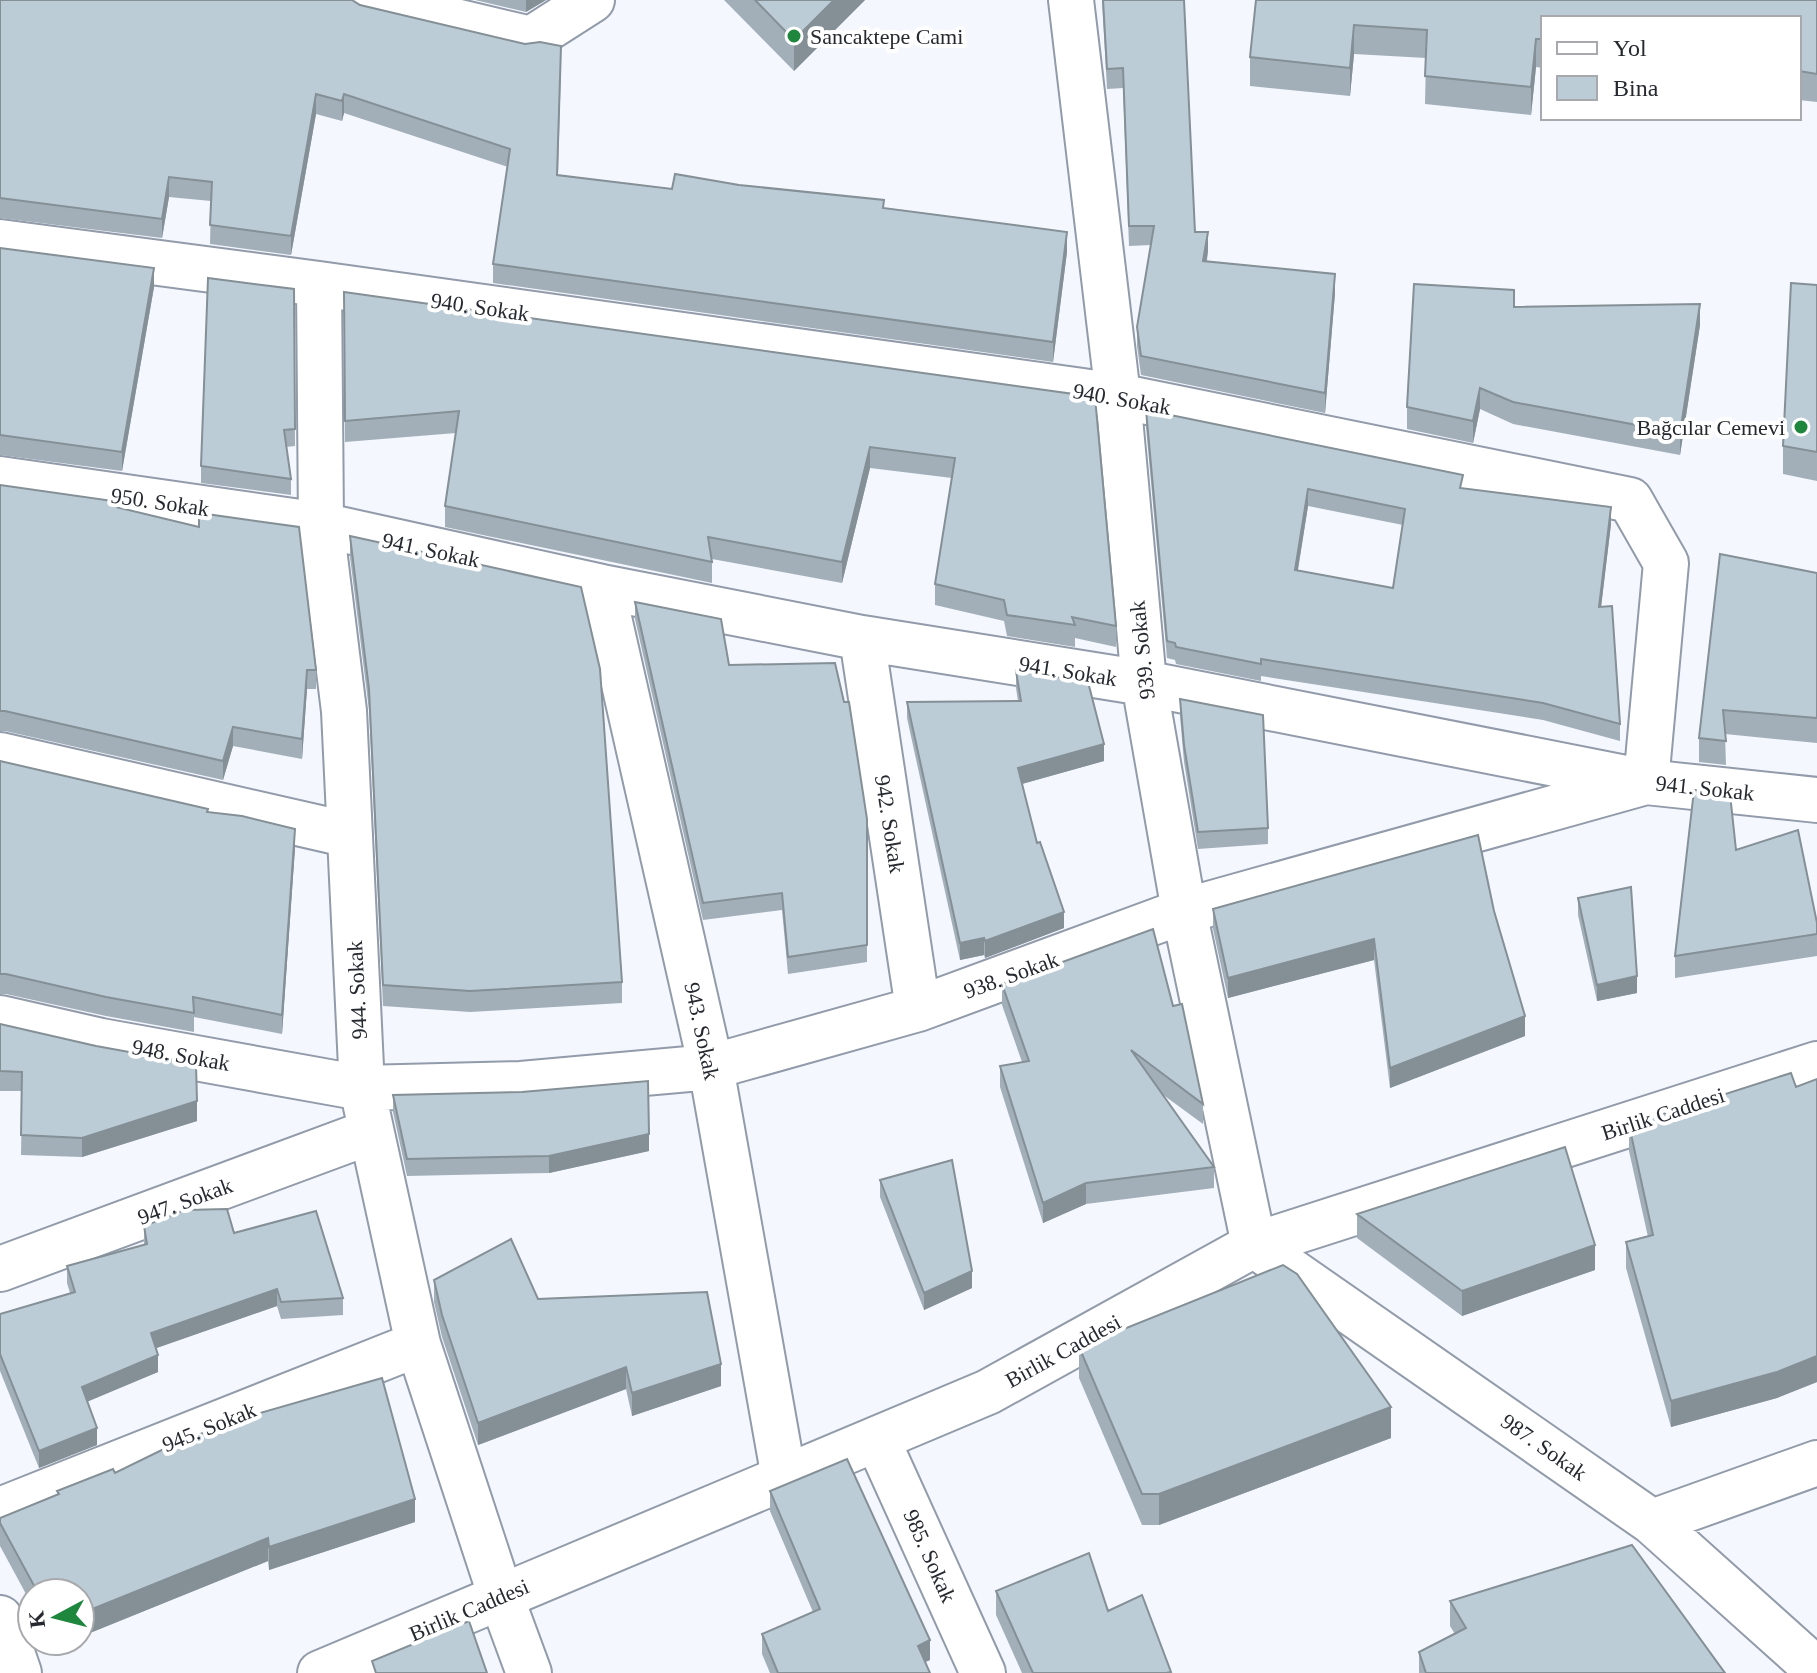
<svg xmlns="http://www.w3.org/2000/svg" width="1817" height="1673" font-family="'Times New Roman',serif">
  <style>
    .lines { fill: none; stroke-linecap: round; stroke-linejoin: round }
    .minor-casing { stroke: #929ba9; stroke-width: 48 }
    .major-casing { stroke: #929ba9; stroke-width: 48 }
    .minor { stroke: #fff; stroke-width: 44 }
    .major { stroke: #fff; stroke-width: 44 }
    .wall { fill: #a2afb9; fill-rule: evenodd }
    .shaded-wall { fill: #848f96 }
    .building { fill: #bcccd7; stroke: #848f96; stroke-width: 2; fill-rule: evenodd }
    .poi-dot { fill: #1e873d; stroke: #fff; stroke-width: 3 }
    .labels { text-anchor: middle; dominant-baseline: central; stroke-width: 8; stroke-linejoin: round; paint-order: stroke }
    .poi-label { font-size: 22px; fill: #26292f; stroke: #fff; text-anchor: start }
    .street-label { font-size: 22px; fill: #26292f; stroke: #fff }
  </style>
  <rect width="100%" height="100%" fill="#f4f7fe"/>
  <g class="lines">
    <defs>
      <path id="minor" d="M366,0L531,39L592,0
        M1071,0L1118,396L1144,683L1184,911L1254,1245L1652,1522L1817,1670
        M0,242L319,284L1118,396L1630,500L1666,563L1646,782L1184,911L918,1009L711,1067L521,1084L362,1088L101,1041L0,1018
        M319,284L321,525L344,711L362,1088L418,1344L501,1597L529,1673
        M0,479L321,525L602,587L862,638L1144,683L1646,782L1817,800
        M602,587L711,1067L784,1478
        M862,638L918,1009
        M0,755L350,835
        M0,1269L370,1132
        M877,1439L983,1673
        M0,1510L418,1344
        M1652,1522L1817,1463
        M0,1618L19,1673"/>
      <path id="major" d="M320,1673L988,1392L1254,1245L1817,1064"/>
    </defs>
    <use href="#minor" class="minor-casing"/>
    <use href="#major" class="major-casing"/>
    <use href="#minor" class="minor"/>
    <use href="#major" class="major"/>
  </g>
  <path class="wall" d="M0,0L360,5L561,66L558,175L672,189L884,208L1067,252L1053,362L493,283V264L508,167L344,113L342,121L316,114L291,255L210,244L211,201L169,197L162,238L0,218Z
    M475,0H546L526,12Z
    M724,0H865L794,71Z
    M1102,0H1184L1195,232L1208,251L1207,261L1335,293L1325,413L1141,375L1137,346V327L1151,245L1129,246L1123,88L1107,89Z
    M1256,0H1817V102L1799,100V18H1543V68L1536,67L1531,115L1425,104L1426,58L1354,54L1350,96L1250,86V57Z
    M0,248L154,287L122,471L0,455Z
    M1817,285V481L1783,474V446Z
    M294,289L295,446L286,447L291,479V495L201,483V466Z
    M344,292L1095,397L1116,626V647L1075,638V647L1007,636L1004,621L935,605V584L952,478L870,468L842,583L712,559V583L445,527V506L456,433L345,442Z
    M1514,307L1700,325L1680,455L1513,424L1480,409L1473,443L1407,429V407Z
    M1146,410L1463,489L1611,524L1601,607L1620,724V741L1543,720L1261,676V681L1176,664L1175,660L1167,658L1146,427ZM1308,506L1403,525L1393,588L1298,570Z
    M0,485L113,506L316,670V689H307L302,759L233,746L223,780L5,731H0Z
    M350,536L622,982V1003L470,1012L383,1006L369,710L350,557Z
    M1817,573V743L1725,734L1726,765L1699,762V738Z
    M635,602L729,665L867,819V962L788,974L782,910L703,920L635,619Z
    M1016,671L1104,761L1022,784L1037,843L1064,928L985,958L984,955L960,960L907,718V702L1018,701L1016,688Z
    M1180,699L1268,828V844L1198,849L1184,762L1180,716Z
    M0,761L208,812L295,848L282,1034L194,1017V1032L106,1016L6,994H0Z
    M1578,898L1637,993L1597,1001L1578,915Z
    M1213,909L1494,911L1525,1036L1390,1088L1374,960L1228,998L1213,929Z
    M1817,923V956L1675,978V956Z
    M1002,984L1173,1006L1203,1104V1124L1162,1094L1214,1167V1188L1086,1204L1043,1223L1000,1087V1066L1022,1062L1002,1005Z
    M0,1024L197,1121L82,1157L21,1155L22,1091H0Z
    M1817,1079V1382L1777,1398L1671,1427L1626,1268V1242L1648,1237L1629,1151V1125L1796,1087Z
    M393,1095L649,1151L549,1173L407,1176L393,1112Z
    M880,1180L972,1288L924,1310L880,1197Z
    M1357,1214L1595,1270L1462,1316L1357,1238Z
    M144,1226L234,1233L343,1298V1315L281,1319L277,1306L156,1348L158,1372L87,1401L97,1445L39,1468L0,1371V1314L70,1293L67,1283V1266L144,1245Z
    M434,1280L538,1299L721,1386L632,1416L626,1389L478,1445L442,1337L434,1302Z
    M1079,1347L1391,1438L1159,1525H1142L1079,1378Z
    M115,1473L415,1522L269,1570L268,1561L80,1637V1593H32V1605L0,1546V1518L57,1494V1491Z
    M770,1491L930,1660L925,1662L930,1673H770L762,1654V1634L813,1612L770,1511Z
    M996,1591L1108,1611L1171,1673H1022L996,1615Z
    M1450,1601L1725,1673H1419V1652L1455,1634L1450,1626Z"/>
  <path class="shaded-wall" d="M526,0H546L526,12Z
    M834,0H865L794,71V40Z
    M1354,25V54L1350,96V68Z
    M1536,39V67L1531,115V87Z
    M316,94V114L291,255V236Z
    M344,94V113L342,121V101Z
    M169,177V197L162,238V219Z
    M1067,232V252L1053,362V342Z
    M1208,232V251L1203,280V261Z
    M154,268V287L122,471V452Z
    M1335,274V293L1325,413V393Z
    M1700,304V325L1680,455V433Z
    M1480,388V409L1473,443V421Z
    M870,447V468L842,583V562Z
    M1308,489V506L1295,587V570Z
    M1611,507V524L1599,624V607Z
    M307,670V689L302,759V739Z
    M233,727V746L223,780V761Z
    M1104,744V761L1018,785V768Z
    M295,829V848L282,1034V1015Z
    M1064,912V928L985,958V941Z
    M984,938V955L960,960V943Z
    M1374,939V960L1228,998V978Z
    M1637,976V993L1597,1001V985Z
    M1525,1016V1036L1390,1088V1068Z
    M197,1101V1121L82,1157V1138Z
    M649,1134V1151L549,1173V1156Z
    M1086,1183V1204L1043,1223V1203Z
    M1595,1245V1270L1462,1316V1291Z
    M972,1271V1288L924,1310V1293Z
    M277,1289V1306L151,1350V1333Z
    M158,1355V1372L82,1404V1387Z
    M1817,1356V1382L1777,1398L1671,1427V1401Z
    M721,1364V1386L632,1416V1393Z
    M626,1367V1389L478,1445V1423Z
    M1391,1407V1438L1159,1525V1494Z
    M97,1428V1445L39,1468V1451Z
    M415,1499V1522L269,1570V1547Z
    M268,1538V1561L80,1637V1614Z
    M930,1640V1660L918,1665V1646Z
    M55,1641H70L55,1647Z"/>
  <path class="building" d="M0,0H352L360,5L525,44L540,42L561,46L557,175L672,189L675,174L739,185L884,200L883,208L1067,232L1053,342L493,264L510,149L344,94L342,101L316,94L291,236L210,225L212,182L169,177L162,219L0,198Z
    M755,0H834L794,40Z
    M1103,0H1184L1195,232H1208L1203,261L1335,274L1325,393L1141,356L1137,327L1154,226H1129L1123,68L1107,69Z
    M1256,0H1817V74L1799,71V18H1543V39H1536L1531,87L1425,76L1427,30L1354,25L1350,68L1250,57Z
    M0,248L154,268L122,452L0,435Z
    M208,278L294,289L295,429L284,430L291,479L201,466Z
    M1791,283L1817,285V452L1783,446Z
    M1414,284L1514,290V307L1700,304L1680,433L1513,402L1480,388L1473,421L1407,407Z
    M344,292L1095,397L1116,626L1072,617L1075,625L1007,615L1004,600L935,584L955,458L870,447L842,562L708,537L712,562L445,506L459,411L345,421Z
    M1146,410L1463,475L1460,488L1611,507L1599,607L1612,606L1620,724L1543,703L1261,659V664L1176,647L1175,643L1167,641ZM1308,489L1405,509L1393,588L1295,570Z
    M0,485L113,501L112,506L199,527V513L299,527L316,670H307L302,739L233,727L223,761L5,711H0Z
    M350,536L581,587L600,669L622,982L470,991L383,985L369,689Z
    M1720,554L1817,573V718L1723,710L1726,741L1699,738Z
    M635,602L721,619L729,665L835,663L844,702H849L867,819V945L788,957L782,893L703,903Z
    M1016,671L1088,682L1104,744L1018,768L1037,843L1040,842L1064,912L985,941L984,938L960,943L907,702L1021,701Z
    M1180,699L1263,715L1268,828L1198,832L1184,745Z
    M0,761L208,809L207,812L242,816L295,829L282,1015L193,997L194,1013L106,997L6,974H0Z
    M1694,790L1730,794L1736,850L1798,830L1817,923V934L1675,956Z
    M1478,835L1494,911L1525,1016L1390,1068L1374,939L1228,978L1213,909Z
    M1631,887L1637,976L1597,985L1578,898Z
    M1153,929L1173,1006L1182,1004L1203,1104L1131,1050L1214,1167L1086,1183L1043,1203L1000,1066L1029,1061L1002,984Z
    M0,1024L96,1046L196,1064L197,1101L82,1138L21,1135L22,1072L0,1071Z
    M1791,1073L1796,1087L1817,1079V1356L1777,1372L1671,1401L1626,1242L1653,1235L1629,1125Z
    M648,1081L649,1134L549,1156L407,1159L393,1095L522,1092Z
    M1565,1147L1595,1245L1462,1291L1357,1214Z
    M952,1160L972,1271L924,1293L880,1180Z
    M227,1209L234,1233L316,1211L343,1298L281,1302L277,1289L151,1333L158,1355L82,1387L97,1428L39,1451L0,1354V1314L75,1292L67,1266L147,1244L144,1226L184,1210Z
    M511,1239L538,1299L707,1292L721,1364L632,1393L626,1367L478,1423L442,1315L434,1280Z
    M1283,1265L1297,1274L1391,1407L1159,1494H1142L1079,1347Z
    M382,1378L415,1499L269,1547L268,1538L80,1614V1593H38L0,1523V1518L59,1494L57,1491L113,1469L115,1473L170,1446L236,1420Z
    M847,1459L930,1640L918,1646L930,1673H778L762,1634L820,1609L770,1491Z
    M1632,1545L1725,1673H1426L1419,1652L1466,1628L1450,1601Z
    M1089,1553L1108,1611L1142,1595L1171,1672L1166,1673H1033L996,1591Z
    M469,1621L487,1673H376L372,1661Z"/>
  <g class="poi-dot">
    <circle cx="794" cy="36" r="8"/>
    <circle cx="1801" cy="427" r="8"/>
  </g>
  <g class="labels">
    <g class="poi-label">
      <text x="810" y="36">Sancaktepe Cami</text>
      <text x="1785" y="427" text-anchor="end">Bağcılar Cemevi</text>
    </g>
    <g class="street-label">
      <text transform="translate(480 307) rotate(8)">940. Sokak</text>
      <text transform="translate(1122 399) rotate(10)">940. Sokak</text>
      <text transform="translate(160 502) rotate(8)">950. Sokak</text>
      <text transform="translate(431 550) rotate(12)">941. Sokak</text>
      <text transform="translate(1142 650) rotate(-96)">939. Sokak</text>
      <text transform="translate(1068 671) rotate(9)">941. Sokak</text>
      <text transform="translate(1705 788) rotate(6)">941. Sokak</text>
      <text transform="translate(890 824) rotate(81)">942. Sokak</text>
      <text transform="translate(1011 975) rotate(-20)">938. Sokak</text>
      <text transform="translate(357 990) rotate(-93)">944. Sokak</text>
      <text transform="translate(702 1031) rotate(78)">943. Sokak</text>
      <text transform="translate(181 1055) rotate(10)">948. Sokak</text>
      <text transform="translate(1663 1114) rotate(-18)">Birlik Caddesi</text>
      <text transform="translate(185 1201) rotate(-20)">947. Sokak</text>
      <text transform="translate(1063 1351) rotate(-29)">Birlik Caddesi</text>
      <text transform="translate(209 1427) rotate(-22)">945. Sokak</text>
      <text transform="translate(1544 1447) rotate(35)">987. Sokak</text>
      <text transform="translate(930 1556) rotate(66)">985. Sokak</text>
      <text transform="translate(469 1610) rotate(-23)">Birlik Caddesi</text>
    </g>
  </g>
  <rect x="1541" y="16" width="260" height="104" fill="#ffffff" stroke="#a8a9ac" stroke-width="2"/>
  <rect x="1557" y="42" width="40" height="12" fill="#ffffff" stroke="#a8a9ac" stroke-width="2"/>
  <text x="1613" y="56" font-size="24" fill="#26292f">Yol</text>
  <rect x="1557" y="76" width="40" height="24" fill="#bcccd7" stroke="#a8a9ac" stroke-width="2"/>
  <text x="1613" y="96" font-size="24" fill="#26292f">Bina</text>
  <g transform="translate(56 1617) rotate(263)"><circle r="38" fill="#ffffff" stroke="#a8a9ac" stroke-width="2"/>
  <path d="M0-6L14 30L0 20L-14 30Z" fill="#1e873d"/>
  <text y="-12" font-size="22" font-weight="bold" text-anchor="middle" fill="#26292f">K</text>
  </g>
</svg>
